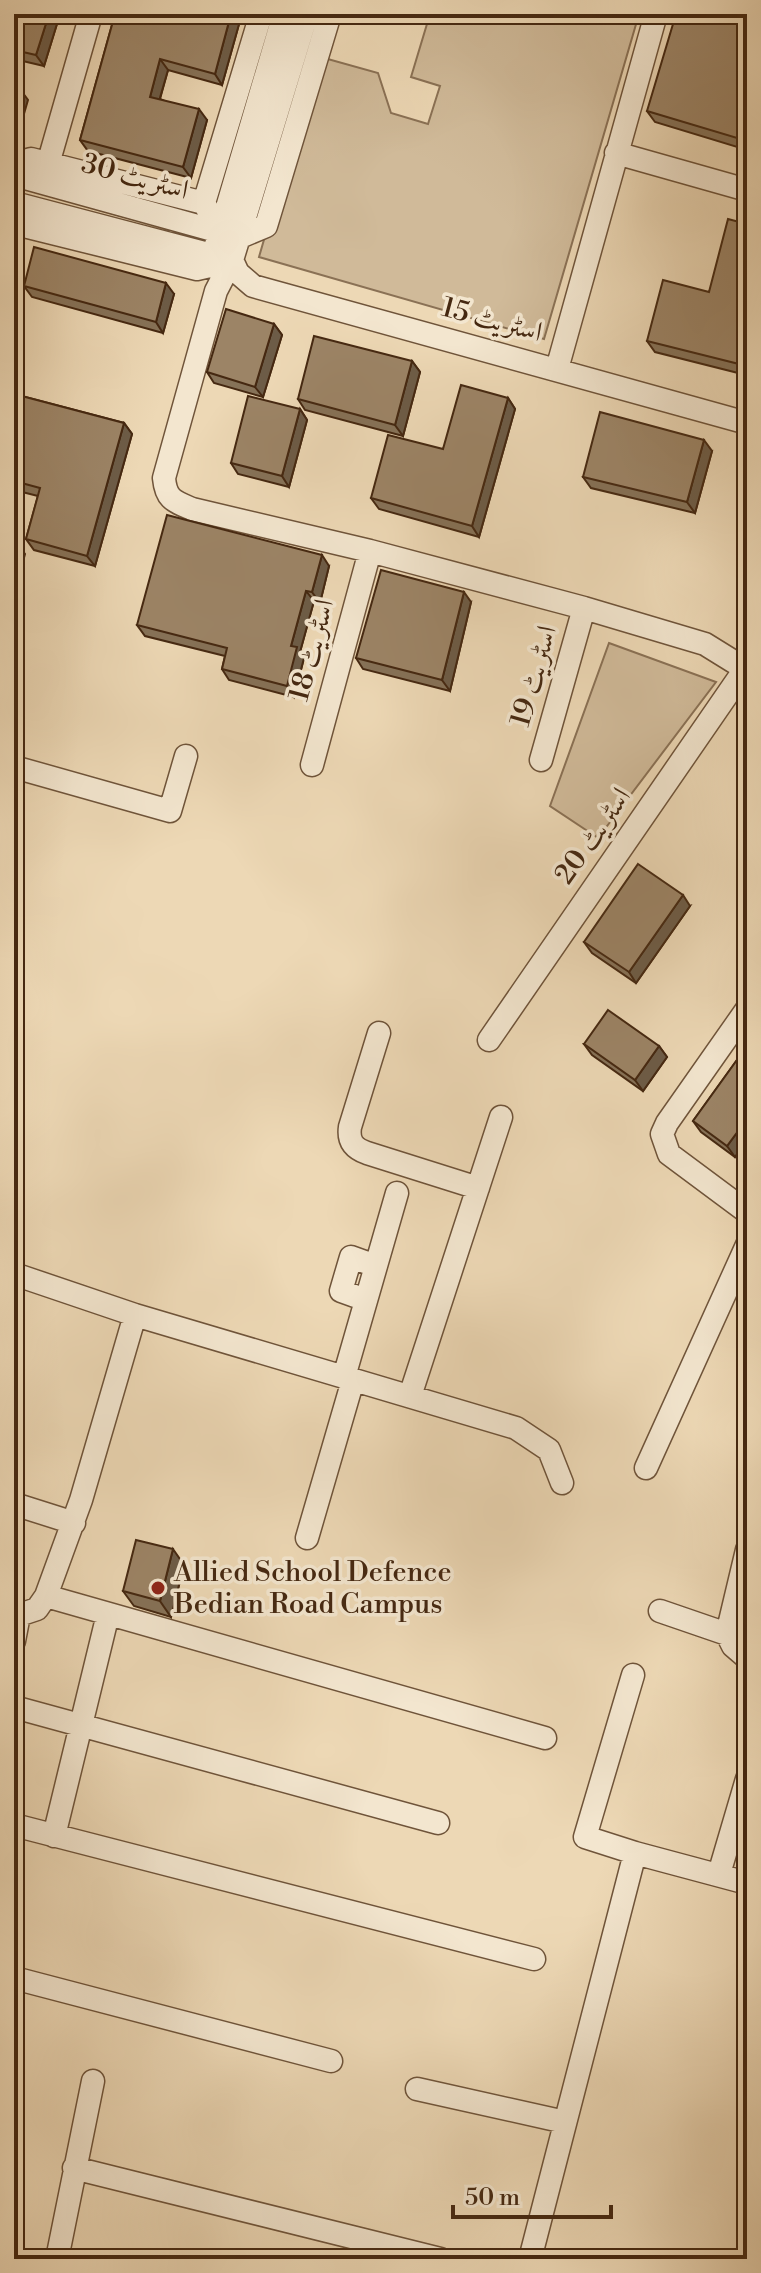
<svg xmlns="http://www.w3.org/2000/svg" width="761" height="2273" font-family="'Libre Bodoni',Amiri,serif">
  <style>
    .green { fill: #d0ba99; stroke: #8a7155; stroke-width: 2 }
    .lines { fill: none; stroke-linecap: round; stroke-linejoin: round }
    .minor-casing { stroke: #6f543a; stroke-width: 25 }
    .minor { stroke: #f3e6cf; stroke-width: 22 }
    .wall { fill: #867258; stroke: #452811; stroke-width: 2 }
    .shaded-wall { fill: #6d5c47; stroke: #452811; stroke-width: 2 }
    .building { fill: #9c8466; stroke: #452811; stroke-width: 2 }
    .poi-dot { fill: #8f2418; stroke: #f3e6cf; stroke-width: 3 }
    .labels { text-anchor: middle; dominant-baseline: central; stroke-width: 7; stroke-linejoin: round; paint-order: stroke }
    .street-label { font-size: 28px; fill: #452811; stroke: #f3e6cf }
    .poi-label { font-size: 28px; fill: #452811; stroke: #f3e6cf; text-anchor: start }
  </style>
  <rect width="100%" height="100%" fill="#edd8b5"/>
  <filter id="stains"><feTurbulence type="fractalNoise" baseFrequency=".0025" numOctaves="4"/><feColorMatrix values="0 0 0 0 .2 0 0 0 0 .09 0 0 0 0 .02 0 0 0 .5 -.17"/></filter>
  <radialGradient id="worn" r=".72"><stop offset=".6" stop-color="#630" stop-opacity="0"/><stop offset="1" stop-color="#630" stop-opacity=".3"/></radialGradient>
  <path class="green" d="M430,14H639L544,339L259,257L317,56L378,73L391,113L428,124L440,86L411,77Z
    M609,643L716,682L598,838L550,806Z"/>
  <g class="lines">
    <defs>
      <path id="minor" d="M307,14L232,260L216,291L164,478C166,499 173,501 192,509L370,551L584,608L705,644L747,670
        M616,153L747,190
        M48,164L91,14
        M14,171L17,163L31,159L204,203
        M14,175L234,236
        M14,203L227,259
        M14,220L16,224L197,269L231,261
        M220,232L204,203L261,14
        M240,237L266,226L330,14
        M213,255L284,14
        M232,260L238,273L253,286L747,423
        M557,369L656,14
        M541,760L584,608
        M312,765L370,551
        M14,767L170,811L186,756
        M747,1009L667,1123L662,1134L669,1154L747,1212
        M379,1033L350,1127C348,1141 353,1148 367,1153L478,1188
        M489,1040L747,666
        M14,1274L135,1315L516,1428L549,1450L562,1483
        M366,1300L341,1291L351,1257L376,1266
        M344,1377L397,1193
        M410,1396L501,1117
        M646,1468L747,1245
        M14,1504L74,1523
        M307,1538L353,1380
        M747,1550L727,1634L733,1646L747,1658
        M46,1596L545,1738
        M660,1611L727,1634
        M14,1641L19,1615L37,1609L46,1596L81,1500L135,1315
        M633,1675L585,1837L635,1853L747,1883
        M14,1707L438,1823
        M14,1825L534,1959
        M54,1836L108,1614
        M719,1874L747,1779
        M14,1978L331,2061
        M417,2089L565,2122
        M74,2168L440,2259
        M57,2259L93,2081
        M530,2259L635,1853"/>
    </defs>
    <use href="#minor" class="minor-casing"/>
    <use href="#minor" class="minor"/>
  </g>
  <path class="wall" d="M14,14H60L44,66L14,59Z
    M115,14H244L243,17H241L222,85L168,70L160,99L207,120L191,178L88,151L80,140Z
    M747,14V150L655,122L647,111Z
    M24,286L174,294L163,333L32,297Z
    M709,292L746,375L655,352L647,341Z
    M274,324L282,335L263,397L214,383L207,372Z
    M412,361L420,372L403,436L305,410L298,399Z
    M14,394L124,423L132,434L95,566L34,550L26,539L38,496L14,490Z
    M508,398L515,409L479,537L379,509L371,498L443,449Z
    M300,409L307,420L289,487L238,474L231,463Z
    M712,451L695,513L591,488L583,477Z
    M329,566L320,603L314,601L300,652L304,658L294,697L229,680L222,669L225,656L145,636L137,625Z
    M471,602L450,691L363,669L356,658Z
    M690,906L636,983L592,953L584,942Z
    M584,1044L659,1046L667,1057L643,1091L592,1055Z
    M747,1046V1140L735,1157L701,1132L693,1121Z
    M184,1565L171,1617L134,1606L123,1591Z"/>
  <path class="shaded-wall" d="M49,14H60L44,66L36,55Z
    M231,14H239L241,17L222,85L215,74Z
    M160,59L168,70L157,108L150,97Z
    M20,89L28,100L19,131L14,123V111Z
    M199,109L207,120L191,178L183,167Z
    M166,283L174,294L163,333L156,322Z
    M274,324L282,335L263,397L255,387Z
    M747,331V373L746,375L739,364Z
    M412,361L420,372L403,436L395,425Z
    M508,398L515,409L479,537L472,526Z
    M300,409L307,420L289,487L282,476Z
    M124,423L132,434L95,566L87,556Z
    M704,440L712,451L695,513L687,502Z
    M17,543L25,554L15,592L14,556Z
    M322,555L329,566L320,603L312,592Z
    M306,591L314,601L300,652L304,658L294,697L287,686L291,646Z
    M464,592L471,602L450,691L442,680Z
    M683,895L690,906L636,983L629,972Z
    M659,1046L667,1057L643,1091L635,1080Z
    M747,1119V1140L735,1157L727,1146Z
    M173,1549L184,1565L171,1617L160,1601Z"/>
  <path class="building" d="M14,14H49L36,55L14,50Z
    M115,14H231L215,74L160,59L150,97L199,109L183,167L80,140Z
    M676,14H747V141L647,111Z
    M14,87L20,89L14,111Z
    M728,219L747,224V331L739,364L647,341L663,280L709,292Z
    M34,247L166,283L156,322L24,286Z
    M226,309L274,324L255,387L207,372Z
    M314,336L412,361L395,425L298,399Z
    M461,385L508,398L472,526L371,498L388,435L443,449Z
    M14,394L124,423L87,556L26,539L40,488L14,481Z
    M248,396L300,409L282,476L231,463Z
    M600,412L704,440L687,502L583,477Z
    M167,515L322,555L312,592L306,591L291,646L297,647L287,686L222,669L227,648L137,625Z
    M14,542L17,543L14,556Z
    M381,570L464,592L442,680L356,658Z
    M747,715V728L741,724Z
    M638,864L683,895L629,972L584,942Z
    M608,1010L659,1046L635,1080L584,1044Z
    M747,1046V1119L727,1146L693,1121Z
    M136,1540L173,1549L160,1601L123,1591Z
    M747,1582V1601L742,1600Z"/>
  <circle class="poi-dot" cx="158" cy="1588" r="8"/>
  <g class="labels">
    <g class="street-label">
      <text transform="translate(135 177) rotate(15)">اسٹریٹ 30</text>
      <text transform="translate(492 320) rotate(15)">اسٹریٹ 15</text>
      <text transform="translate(312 650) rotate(-75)">اسٹریٹ 18</text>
      <text transform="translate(534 676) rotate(-74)">اسٹریٹ 19</text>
      <text transform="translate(593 836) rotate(-55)">اسٹریٹ 20</text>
    </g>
    <g class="poi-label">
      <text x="174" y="1572">Allied School Defence<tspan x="174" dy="32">Bedian Road Campus</tspan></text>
    </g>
  </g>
  <rect width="761" height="2273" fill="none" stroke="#edd8b5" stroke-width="48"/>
  <rect x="16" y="16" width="729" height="2241" fill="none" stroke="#452811" stroke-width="4"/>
  <rect x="24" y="24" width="713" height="2225" fill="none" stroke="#452811" stroke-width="2"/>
  <path d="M453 2205v12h158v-12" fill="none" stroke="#452811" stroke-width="4"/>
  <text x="465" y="2205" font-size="24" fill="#452811" stroke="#f3e6cf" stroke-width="6" paint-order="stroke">50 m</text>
  <rect width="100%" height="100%" filter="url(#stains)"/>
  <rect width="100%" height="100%" fill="url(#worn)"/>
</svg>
